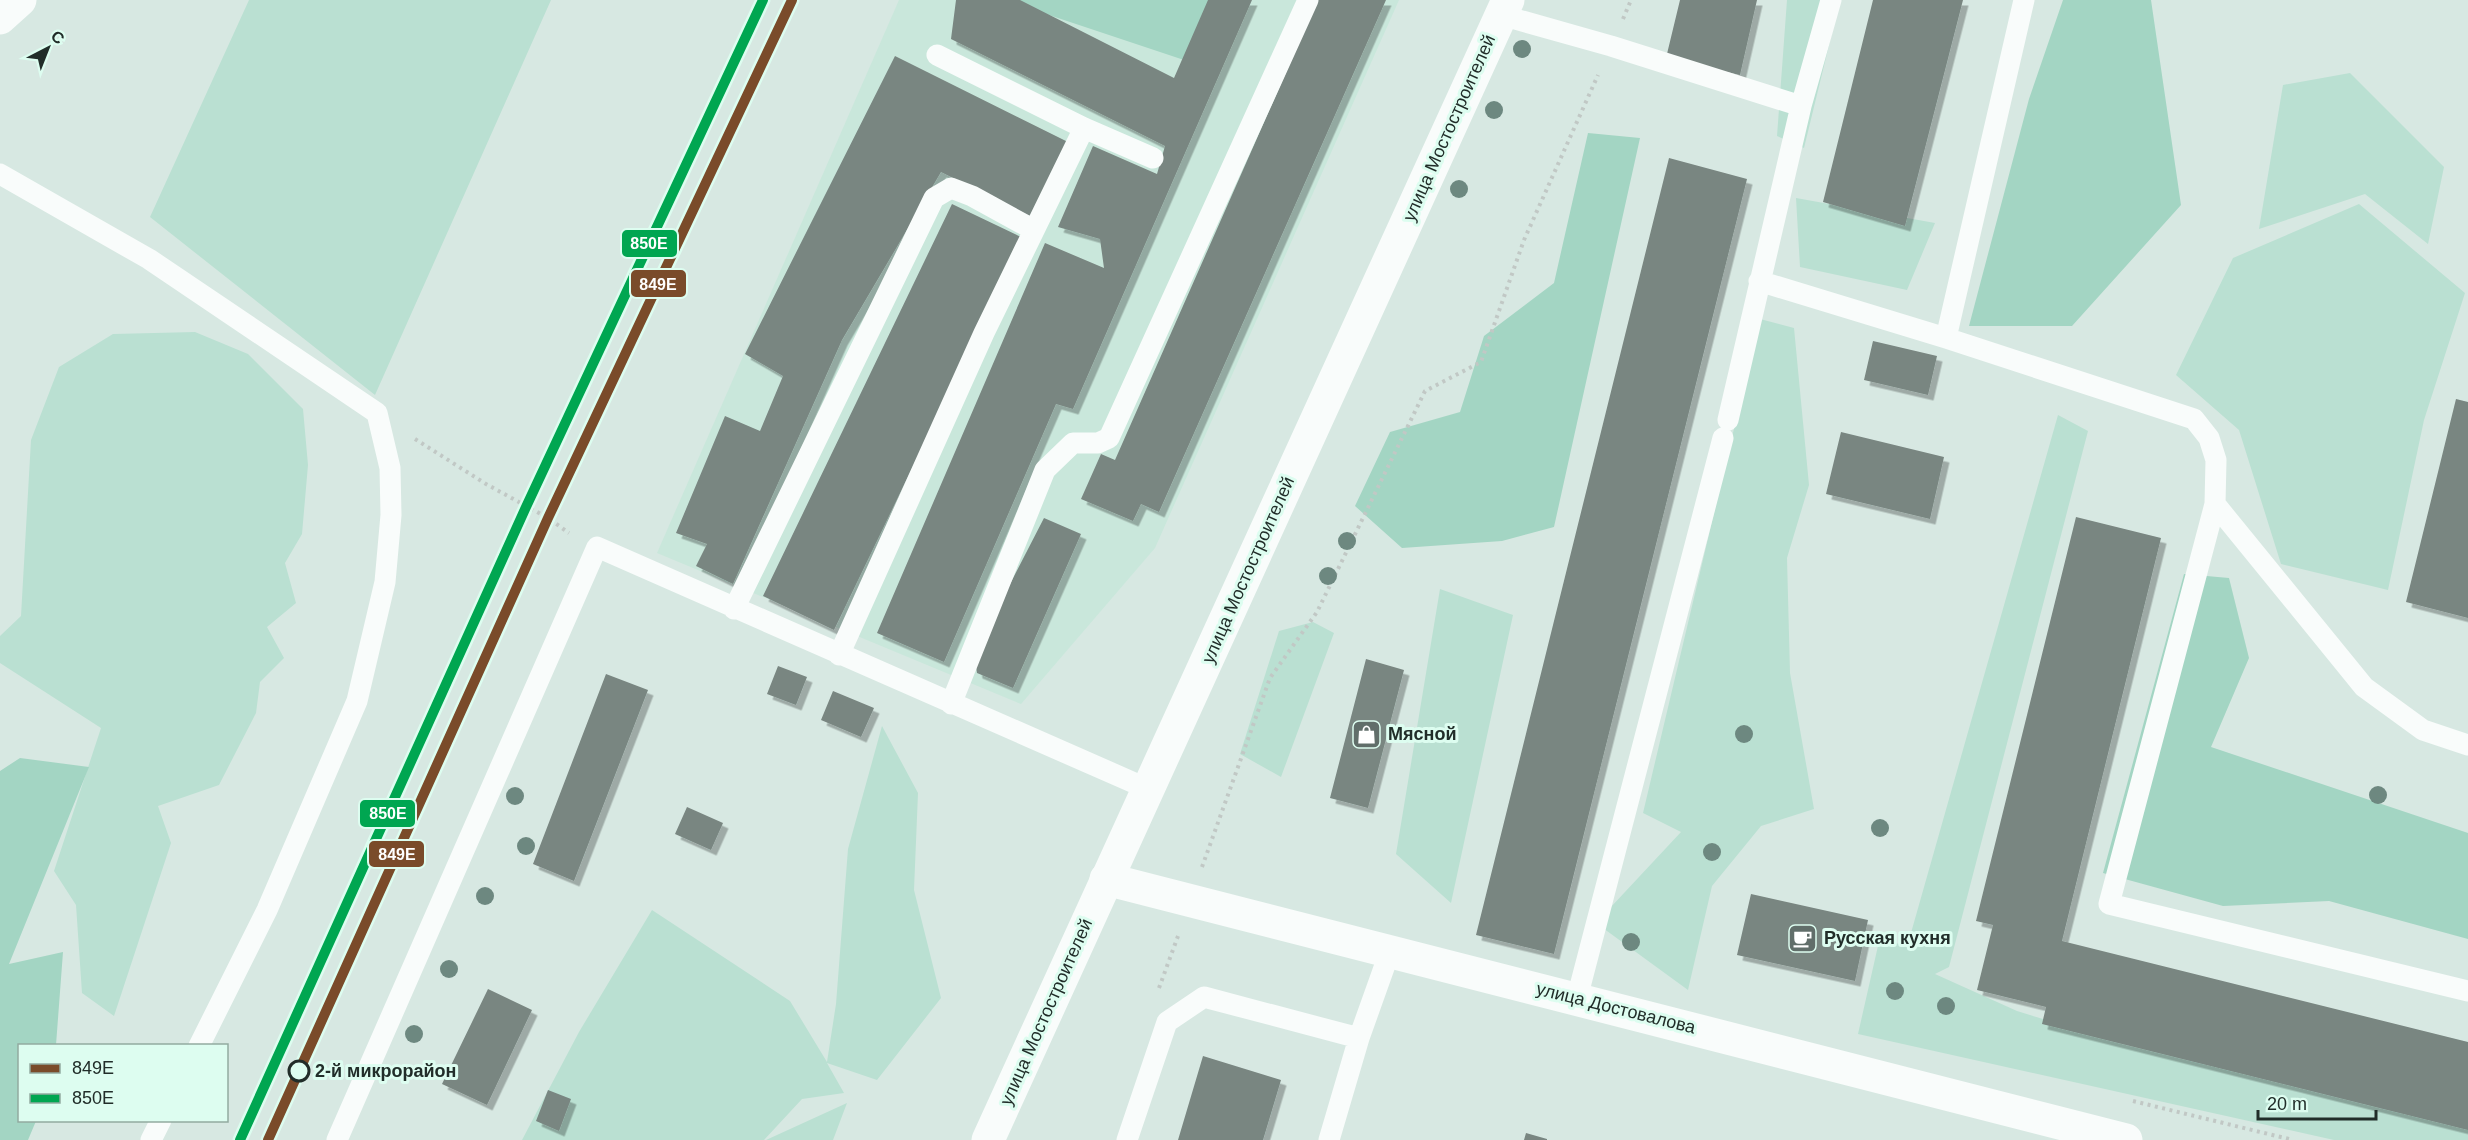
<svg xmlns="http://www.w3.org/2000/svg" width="2468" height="1140" font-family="Arial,sans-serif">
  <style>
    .built { fill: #c9e7db }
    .green { fill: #bae0d2 }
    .forest { fill: #a3d5c3 }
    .building { fill: #798681; filter: url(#shadow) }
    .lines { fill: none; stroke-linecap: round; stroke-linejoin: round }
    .path { stroke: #c1c8c5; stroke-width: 4; stroke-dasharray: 3 4.5; stroke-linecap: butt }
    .service { stroke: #f9fcfb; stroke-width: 21 }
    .minor { stroke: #f9fcfb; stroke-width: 33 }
    .tertiary { stroke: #f9fcfb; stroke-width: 33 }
    .secondary { stroke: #f9fcfb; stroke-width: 33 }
    .rail-1-casing { stroke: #ddfdf0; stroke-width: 15 }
    .rail-2-casing { stroke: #ddfdf0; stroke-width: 15 }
    .rail-1 { stroke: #7a4b2a; stroke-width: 10 }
    .rail-2 { stroke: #00a651; stroke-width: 10 }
    .tree { fill: #6d8880 }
    .stop-dot { fill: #ddfdf0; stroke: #212d29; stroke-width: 3 }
    .labels { text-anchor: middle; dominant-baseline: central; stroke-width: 6; stroke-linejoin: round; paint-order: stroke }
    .street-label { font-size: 18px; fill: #212d29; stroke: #ddfdf0 }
    .poi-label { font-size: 18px; font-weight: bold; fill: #212d29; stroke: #ddfdf0; text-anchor: start }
    .stop-label { font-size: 18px; font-weight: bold; fill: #212d29; stroke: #ddfdf0; text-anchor: start }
    .line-badge { stroke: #ddfdf0; stroke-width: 2 }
    .badge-label { font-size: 16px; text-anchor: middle; font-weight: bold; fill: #fff }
  </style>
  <defs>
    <filter id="shadow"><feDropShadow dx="5.5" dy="5.5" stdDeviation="0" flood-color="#0004"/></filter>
  </defs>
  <rect width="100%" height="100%" fill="#d7e8e2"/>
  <path class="built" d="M899,0H1399L1155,548L1021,704L657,553Z"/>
  <path class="green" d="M249,0H551L375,395L150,217Z
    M1787,0H1840L1804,148L1777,136Z
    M2350,73L2444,167L2428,244L2365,194L2259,229L2283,85Z
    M1796,198L1935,223L1907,290L1800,267Z
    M2359,204L2465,293L2424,420L2388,590L2281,564L2239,430L2176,375L2233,258Z
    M1760,319L1794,328L1809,485L1787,558L1790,673L1814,809L1761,826L1712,886L1688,990L1596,923L1681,832L1643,813Z
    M195,332L248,354L303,409L308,465L302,534L285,563L296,603L267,627L284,658L260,682L256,713L219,785L158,806L171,843L114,1016L82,993L76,905L54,871L101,728L0,663V636L21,616L31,440L59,367L113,334Z
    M2058,415L2088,431L1949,967L1935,974L2017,1011L2127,1045L2468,1123V1140H2334L1858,1034L1880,937L1907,947Z
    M1440,589L1513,615L1451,903L1396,854Z
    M1313,622L1334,633L1281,777L1240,754L1279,631Z
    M882,726L918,793L914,890L941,998L877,1080L827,1063L844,1093L802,1099L764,1140H522L579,1032L652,910L790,1001L827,1062L836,1004L848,849Z
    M847,1103L833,1140H766Z"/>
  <path class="forest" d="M1012,0H1220L1190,62L1013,3Z
    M2063,0H2151L2181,205L2072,326H1969L2029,99Z
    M1588,133L1640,138L1554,527L1502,541L1402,548L1355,506L1390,432L1460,412L1484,336L1554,283Z
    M2184,574L2229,578L2249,658L2211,747L2468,833V939L2329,901L2223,906L2103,873Z
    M20,758L89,767L9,964L63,952L56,1045L20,1046V1120L36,1121L28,1140H0V771Z"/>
  <path class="building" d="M956,0H1020L1174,78L1208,0H1252L1073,409L1056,404L944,662L877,633L1045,243L1104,268L1100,239L1058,227L1093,146L1157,174L1165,146L951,39Z
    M1318,0H1386L1159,512L1141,504L1133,521L1081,499L1101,454L1115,460Z
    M1680,0H1757L1740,75L1666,58Z
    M1873,0H1963L1905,226L1823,202Z
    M895,56L1072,144L1034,218L941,172L842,340L733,584L696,566L707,544L676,533L725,416L760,431L783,376L745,354Z
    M1669,158L1747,179L1554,954L1476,935Z
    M952,204L1023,238L834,630L763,596Z
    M1873,341L1937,356L1928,395L1864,380Z
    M2456,399L2468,402V618L2406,602Z
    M1841,432L1944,457L1930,519L1826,494Z
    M2076,517L2161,538L2062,941L2468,1042V1130L2042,1024L2046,1007L1977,990L1993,925L1976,921Z
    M1044,518L1081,534L1013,688L977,673L974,654Z
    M1366,659L1404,670L1368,808L1330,798Z
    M778,666L807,677L796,705L767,694Z
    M606,674L648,690L574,881L533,864Z
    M833,691L874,708L861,737L821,720Z
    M687,807L723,823L711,850L675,834Z
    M1751,894L1868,920L1855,981L1737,955Z
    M488,989L532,1010L487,1105L442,1084Z
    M1203,1056L1281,1080L1263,1140H1178Z
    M548,1090L571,1099L559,1131L536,1121Z
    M1526,1133L1547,1139V1140H1524Z"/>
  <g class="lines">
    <path class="path" d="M1623,19L1631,0
      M415,439L486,484L548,518L569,533
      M1202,867L1270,678L1317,612L1425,391L1481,362L1524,240L1598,75
      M1159,988L1178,936
      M2133,1101L2293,1140"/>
    <path class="service" d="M1501,15L1611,46L1801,106
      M937,55L1084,128L1153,158
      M0,174L149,259L377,413L390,468L391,515L385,582L357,701L267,910L199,1046
      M1759,281L1946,338L2194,419L2209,438L2216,460L2215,504L2109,904L2468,991
      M1946,338L2024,0
      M1728,420L1801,106L1831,0
      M2215,504L2364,687L2423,730L2468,745
      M734,609L934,198L951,188L972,196L1034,230
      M839,655L984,333L1084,128
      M951,704L1045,470L1073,443H1098L1109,438L1308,0
      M1577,998L1723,438
      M151,1140L161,1120
      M337,1140L597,547L1148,789
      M1127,1140L1167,1022L1204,997L1359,1038
      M1329,1140L1359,1038L1390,951"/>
    <path class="minor" d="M1106,879L2126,1140"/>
    <path class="tertiary" d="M0,18L20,0"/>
    <path class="secondary" d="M988,1140L1508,0"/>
    <defs>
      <path id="rail-1" d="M268,1140L548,518L792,0"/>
      <path id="rail-2" d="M240,1140L526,507L763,0"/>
    </defs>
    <use href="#rail-1" class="rail-1-casing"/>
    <use href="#rail-2" class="rail-2-casing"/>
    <use href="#rail-1" class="rail-1"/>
    <use href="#rail-2" class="rail-2"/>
  </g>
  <g class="tree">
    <circle cx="1522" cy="49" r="9"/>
    <circle cx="1494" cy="110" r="9"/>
    <circle cx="1459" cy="189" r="9"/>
    <circle cx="1347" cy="541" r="9"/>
    <circle cx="1328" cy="576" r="9"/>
    <circle cx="1744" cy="734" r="9"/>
    <circle cx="2378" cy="795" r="9"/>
    <circle cx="515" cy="796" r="9"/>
    <circle cx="1880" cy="828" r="9"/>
    <circle cx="526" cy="846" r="9"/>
    <circle cx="1712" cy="852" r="9"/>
    <circle cx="485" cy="896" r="9"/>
    <circle cx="1631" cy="942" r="9"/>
    <circle cx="449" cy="969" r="9"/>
    <circle cx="1895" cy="991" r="9"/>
    <circle cx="1946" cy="1006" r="9"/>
    <circle cx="414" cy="1034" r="9"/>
  </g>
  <defs>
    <symbol id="shop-square" viewBox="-11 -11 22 22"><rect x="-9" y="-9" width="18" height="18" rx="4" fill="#616e6a" stroke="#ddfdf0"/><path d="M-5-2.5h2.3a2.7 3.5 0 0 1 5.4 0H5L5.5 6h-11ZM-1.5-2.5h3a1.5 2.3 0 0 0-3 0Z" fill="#fff"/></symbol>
    <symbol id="cafe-square" viewBox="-11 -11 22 22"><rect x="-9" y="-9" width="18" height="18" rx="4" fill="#616e6a" stroke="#ddfdf0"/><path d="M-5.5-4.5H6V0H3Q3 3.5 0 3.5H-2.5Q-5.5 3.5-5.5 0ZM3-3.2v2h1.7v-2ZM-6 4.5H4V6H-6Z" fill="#fff"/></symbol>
  </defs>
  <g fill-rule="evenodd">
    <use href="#shop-square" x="1350" y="718" width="33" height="33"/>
    <use href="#cafe-square" x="1786" y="922" width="33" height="33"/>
  </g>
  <circle class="stop-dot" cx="299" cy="1071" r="10"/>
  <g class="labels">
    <g class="street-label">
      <text transform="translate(1449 128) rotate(-66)">улица Мостостроителей</text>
      <text transform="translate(1248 570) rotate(-66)">улица Мостостроителей</text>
      <text transform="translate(1616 1008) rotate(14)">улица Достовалова</text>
      <text transform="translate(1046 1012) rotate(-66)">улица Мостостроителей</text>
    </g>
    <g class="poi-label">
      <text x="1388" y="734">Мясной</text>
      <text x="1824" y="938">Русская кухня</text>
    </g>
    <g class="stop-label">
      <text x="315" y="1071">2-й микрорайон</text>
    </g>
  </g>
  <g class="line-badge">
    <rect x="621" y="229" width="57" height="29" rx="6" fill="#00a651"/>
    <rect x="630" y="269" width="57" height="29" rx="6" fill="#7a4b2a"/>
    <rect x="359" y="799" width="57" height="29" rx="6" fill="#00a651"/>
    <rect x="368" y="840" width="57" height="28" rx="6" fill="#7a4b2a"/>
  </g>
  <g class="badge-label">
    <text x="649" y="249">850Е</text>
    <text x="658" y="290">849Е</text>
    <text x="388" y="819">850Е</text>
    <text x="397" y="860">849Е</text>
  </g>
  <rect x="18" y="1044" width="210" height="78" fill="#ddfdf0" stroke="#92aaa0" stroke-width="1.5"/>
  <rect x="30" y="1064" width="30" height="9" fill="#7a4b2a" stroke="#92aaa0" stroke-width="1.5"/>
  <text x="72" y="1074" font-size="18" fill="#212d29">849Е</text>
  <rect x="30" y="1094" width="30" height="9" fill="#00a651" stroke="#92aaa0" stroke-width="1.5"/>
  <text x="72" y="1104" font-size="18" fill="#212d29">850Е</text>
  <g transform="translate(48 48) rotate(42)" stroke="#ddfdf0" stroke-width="4.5" paint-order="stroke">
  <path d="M0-4.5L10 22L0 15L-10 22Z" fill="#212d29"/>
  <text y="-9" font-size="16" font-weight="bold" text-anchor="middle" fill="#212d29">С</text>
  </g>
  <path d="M2258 1110v9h118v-9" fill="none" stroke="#212d29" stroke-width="3"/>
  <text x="2267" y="1110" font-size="18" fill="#212d29" stroke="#ddfdf0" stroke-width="4.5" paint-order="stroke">20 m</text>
</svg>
